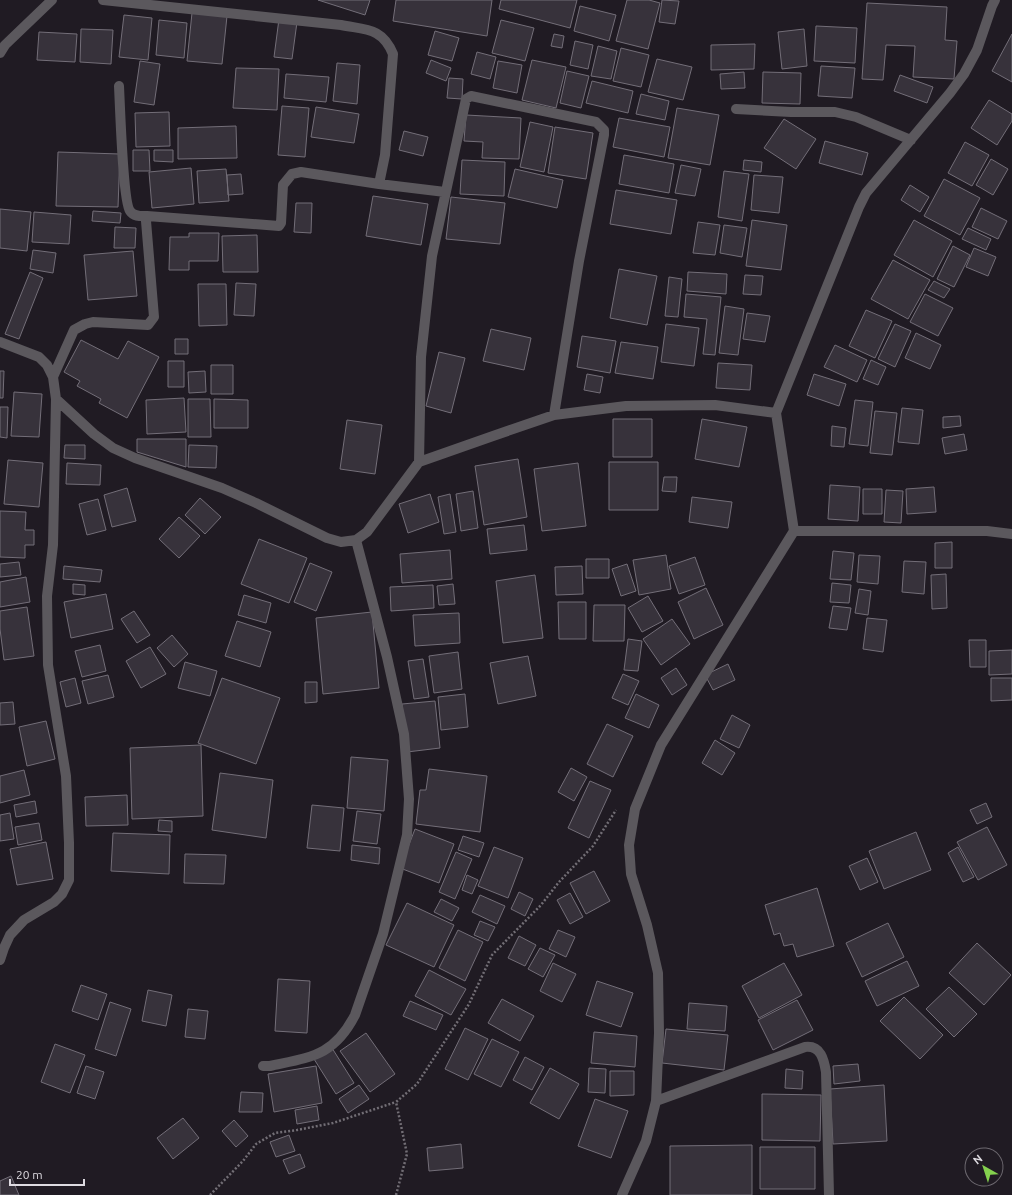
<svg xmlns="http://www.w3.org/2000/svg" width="1012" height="1195" font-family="Ubuntu,sans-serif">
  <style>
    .building { fill: #37323b; stroke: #736e78 }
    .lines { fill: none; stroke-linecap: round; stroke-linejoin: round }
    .path { stroke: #726e75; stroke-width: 2.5; stroke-dasharray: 2 2; stroke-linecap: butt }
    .minor { stroke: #5b585d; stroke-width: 10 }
  </style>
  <rect width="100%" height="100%" fill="#201b23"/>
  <path class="building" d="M318,0H370L365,15Z
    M396,0H492L487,36L393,21Z
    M501,0H577L570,28L499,9Z
    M627,0H649L660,3L648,49L616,41Z
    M662,0L679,1L675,24L659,22Z
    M867,3L947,7L945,40L957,41L954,79L913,77L915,46L886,45L883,80L862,79Z
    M580,6L616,15L609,41L574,31Z
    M192,13L227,16L222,64L187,61Z
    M124,15L152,18L148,60L119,57Z
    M279,19L297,22L292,59L274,57Z
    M159,20L187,23L184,58L156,55Z
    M501,20L534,28L525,61L492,53Z
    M816,26L857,28L855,63L814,61Z
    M81,29L113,30L111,64L80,62Z
    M804,29L807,66L782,69L778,32Z
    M435,31L459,38L452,61L428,55Z
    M39,32L77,34L75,62L37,60Z
    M554,34L564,36L562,48L551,46Z
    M1012,34V82L992,71Z
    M575,41L593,45L588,69L570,65Z
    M755,44L754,69L711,70V45Z
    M598,46L617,51L611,79L591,76Z
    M621,48L649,55L641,87L613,81Z
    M477,52L496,57L490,79L471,74Z
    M657,59L692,67L683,100L648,92Z
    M431,60L451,68L446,81L426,73Z
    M532,60L566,67L556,108L522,100Z
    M140,61L160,64L154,105L134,102Z
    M498,61L522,65L517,93L493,88Z
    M337,63L360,65L357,104L333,101Z
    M821,66L855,68L852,98L818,96Z
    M236,68L279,69L277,110L233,108Z
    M567,71L589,76L581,108L560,103Z
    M744,72L745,88L721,89L720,74Z
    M763,72L801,73L800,104L762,103Z
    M286,74L329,77L326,102L284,98Z
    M900,75L933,87L927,103L894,91Z
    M449,78L463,79L462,99L447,98Z
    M592,81L633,91L628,113L586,103Z
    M641,94L669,101L665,120L636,114Z
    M989,100L1012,114V121L997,145L971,128Z
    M282,106L309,108L305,157L278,155Z
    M316,107L359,114L354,143L311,137Z
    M677,108L719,115L710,165L668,158Z
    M169,112L170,146L136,147L135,113Z
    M466,115L521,118L519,159L482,158L483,142L464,141Z
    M619,118L670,127L664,157L613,147Z
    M784,119L816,139L796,169L764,148Z
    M530,122L553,127L544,172L520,167Z
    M236,126L237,158L178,159V128Z
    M555,127L593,133L586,179L548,173Z
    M404,131L428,137L423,156L399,150Z
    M825,141L868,153L862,175L819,163Z
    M965,142L989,155L972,186L948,173Z
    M133,150H149L150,171H133Z
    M154,150H173V162L154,161Z
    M58,152L120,154L118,207L56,206Z
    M624,155L674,164L669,193L619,184Z
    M991,159L1008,169L993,195L976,185Z
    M462,160L505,162L504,196L460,194Z
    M744,160L762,162L761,172L743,170Z
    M681,165L701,169L695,196L675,193Z
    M191,168L194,204L152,208L149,172Z
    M226,169L229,201L199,203L197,171Z
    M515,169L563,180L557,208L508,197Z
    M724,171L749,174L742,221L718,217Z
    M241,174L243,194L228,195L227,175Z
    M754,175L783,177L779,213L751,210Z
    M944,179L980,198L960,235L924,216Z
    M910,185L929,197L920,212L901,200Z
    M616,190L677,200L671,234L610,224Z
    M373,196L428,204L421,245L366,236Z
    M451,197L505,203L500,244L446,239Z
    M296,203H312L311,233L294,232Z
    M981,208L1007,221L998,239L972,227Z
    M0,209L31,212L27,251L0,248Z
    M93,211L121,213L120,223L92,221Z
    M34,212L71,215L69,244L32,242Z
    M752,220L787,225L781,270L746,266Z
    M914,220L952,241L933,277L894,255Z
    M698,222L720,225L715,255L693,253Z
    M724,225L747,228L742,257L720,253Z
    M115,227L136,228L135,248H114Z
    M968,228L991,239L986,250L962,239Z
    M189,233H219L218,261H189V270H169L170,237H189Z
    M257,235L258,272H223L222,236Z
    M953,246L970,255L954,287L937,279Z
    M974,248L996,257L988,276L966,267Z
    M33,250L56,253L53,273L30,269Z
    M133,251L137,296L88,300L84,255Z
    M893,260L930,280L908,319L871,299Z
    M619,269L657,276L647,325L610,318Z
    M30,272L43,278L19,339L5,334Z
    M688,272L727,274L726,294L687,291Z
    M745,275L763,276L761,295L743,294Z
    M669,277L682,279L678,317L665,316Z
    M934,281L950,289L944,298L928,290Z
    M236,283L256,284L254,316L234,315Z
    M198,284H226L227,325L199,326Z
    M686,294L721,297L715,355L703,354L707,319L684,317Z
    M925,294L953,308L938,336L910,322Z
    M725,306L744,309L738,355L719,353Z
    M866,310L892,321L875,358L849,346Z
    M747,313L770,316L765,342L743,339Z
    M666,324L699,328L694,366L661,362Z
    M895,324L911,331L895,367L878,359Z
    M491,329L531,338L524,370L483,361Z
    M916,333L941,345L930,369L905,358Z
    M582,336L616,341L610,373L577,367Z
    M175,339H188V354H175Z
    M81,340L118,359L128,341L159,357L127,418L99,403L101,399L77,386L80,381L64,372Z
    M621,342L658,347L653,379L615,373Z
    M835,345L867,360L857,382L824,367Z
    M439,352L465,358L451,413L426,406Z
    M871,360L886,367L878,385L863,379Z
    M168,361H184V387H168Z
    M718,363L752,365L750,390L716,388Z
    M211,365H233V394H211Z
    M0,371H4L3,398H0Z
    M205,371L206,392L189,393L188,372Z
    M587,374L603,377L600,393L584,390Z
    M814,374L846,384L839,406L807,395Z
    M14,392L42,394L39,437L11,436Z
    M184,398L186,432L147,434L146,400Z
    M188,399H210L211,437H188Z
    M214,399L248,400V428H214Z
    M855,400L873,402L868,446L849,444Z
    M0,407H8L7,438L0,437Z
    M902,408L923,410L919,444L898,442Z
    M875,411L897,413L892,455L870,453Z
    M960,416L961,426L943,428V417Z
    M613,419H652V457H613Z
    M702,419L747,427L739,467L695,459Z
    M347,420L382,425L375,474L340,469Z
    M832,426L846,428L844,447L831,446Z
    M964,434L967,450L945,454L942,438Z
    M137,439H186V467L137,452Z
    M65,445H85V459L64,458Z
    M189,445L217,446L216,468L188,467Z
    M518,459L527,517L484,525L475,466Z
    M8,460L43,463L39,507L4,504Z
    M609,462H658V510H609Z
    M67,463L101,465L100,485L66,484Z
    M578,463L586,526L542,531L534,469Z
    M664,477H677L676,492L662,491Z
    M830,485L860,487L858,521L828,519Z
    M934,487L936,512L907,514L906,489Z
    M127,488L136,521L112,527L104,495Z
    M863,489H882V514H863Z
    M886,490L903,491L901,523L884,522Z
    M473,491L478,528L461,531L456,494Z
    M430,494L439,522L408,533L399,504Z
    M450,494L456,532L444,534L438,497Z
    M692,497L732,502L728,528L689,522Z
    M200,498L221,517L205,534L185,515Z
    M98,499L106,530L87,535L79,504Z
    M0,511L26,512L25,530H34V545H25V558L0,557Z
    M179,517L200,536L179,558L159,539Z
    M524,525L527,550L490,554L487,529Z
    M259,539L307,558L289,603L241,584Z
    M952,542V568H935V543Z
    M450,550L452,579L402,583L400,554Z
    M833,551L854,553L851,580L830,579Z
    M666,555L671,589L639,595L633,560Z
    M859,555L880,556L878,584L857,582Z
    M695,557L705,585L679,594L669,566Z
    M586,559H609V578H586Z
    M904,561L926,562L924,594L902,592Z
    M19,562L21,575L0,577V564Z
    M310,563L332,572L316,611L294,602Z
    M627,564L636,591L621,596L612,569Z
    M64,566L102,570L100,582L63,579Z
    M582,566L583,594L556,595L555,567Z
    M946,574L947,608L932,609L931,575Z
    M535,575L543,638L503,643L496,581Z
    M26,577L30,602L0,607V582Z
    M832,583L851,585L849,603L830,602Z
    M73,584L85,585V595L73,594Z
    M453,584L455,604L439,605L437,586Z
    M433,585L434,608L391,611L390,587Z
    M706,588L723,625L694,639L678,602Z
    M859,589L871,591L868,615L855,613Z
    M106,594L113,629L71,638L64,602Z
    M244,595L271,603L266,623L238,615Z
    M648,596L663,621L642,632L628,608Z
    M558,602H586V639H559Z
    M594,605H625L624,641H593Z
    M833,606L851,608L847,630L829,628Z
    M27,607L34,656L4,660L0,629V611Z
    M134,611L150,635L137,643L121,619Z
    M372,612L379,688L323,694L316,618Z
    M459,613L460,643L415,646L413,615Z
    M867,618L887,620L883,652L863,649Z
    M672,619L690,644L661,665L643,639Z
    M237,621L271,632L260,667L225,656Z
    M172,635L188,654L174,667L157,648Z
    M628,639L642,641L638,671L624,670Z
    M969,640H986V667H970Z
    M100,645L106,671L82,677L75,651Z
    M150,647L166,674L141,688L126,661Z
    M1012,650V674L989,675V651Z
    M458,652L462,689L434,693L429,656Z
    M528,656L536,696L498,704L490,663Z
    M423,659L429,697L414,699L408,661Z
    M185,662L217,671L210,696L178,688Z
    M728,664L735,680L713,690L705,675Z
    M676,668L687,685L672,695L661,678Z
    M623,674L639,681L628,705L612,698Z
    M108,675L114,697L88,704L82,681Z
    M75,678L81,703L66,707L60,682Z
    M222,678L280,698L256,764L198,743Z
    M991,678H1012V700L991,701Z
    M305,682H317V702L305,703Z
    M465,694L468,727L441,730L438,697Z
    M636,694L659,705L649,728L625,718Z
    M435,701L440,748L407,752L402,704Z
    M13,702L15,724L0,725V703Z
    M732,715L750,725L739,748L720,739Z
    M46,721L55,759L27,766L19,727Z
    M607,724L633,736L613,777L587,764Z
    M715,740L735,753L722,775L702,763Z
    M201,745L203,816L132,819L130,748Z
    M351,757L388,760L384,811L347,808Z
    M571,768L587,777L574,801L558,792Z
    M429,769L487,776L480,832L416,824L420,790H426Z
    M24,770L30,795L0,803V776Z
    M220,773L273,780L266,838L212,830Z
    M590,781L611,790L589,838L568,828Z
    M127,795L128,825L86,826L85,797Z
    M35,801L37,813L16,817L14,805Z
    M986,803L992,817L977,824L970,810Z
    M312,805L344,808L340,851L307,848Z
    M357,811L381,814L377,844L353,841Z
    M10,813L14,839L0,841V815Z
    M159,820L172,821V832L158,831Z
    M39,823L42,840L18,845L15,827Z
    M987,827L1007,865L978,880L957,842Z
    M415,829L454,844L439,883L400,868Z
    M916,832L931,870L884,889L869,851Z
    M113,833L170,835L169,874L111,871Z
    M463,836L484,843L479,857L458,850Z
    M46,842L53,879L17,885L10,849Z
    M352,845L380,848L379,864L351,860Z
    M494,847L523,858L508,898L478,886Z
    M958,847L974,877L963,882L948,853Z
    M456,852L472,859L455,899L439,892Z
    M185,854L226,855L224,884L184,883Z
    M867,858L878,882L860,890L849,866Z
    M594,871L610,901L586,914L570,883Z
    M467,875L478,880L472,894L462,890Z
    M817,888L834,946L797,957L793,944L784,946L780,933L774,935L765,905Z
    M519,892L533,899L525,916L511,909Z
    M570,893L583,917L570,924L557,900Z
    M480,895L505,906L497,924L472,912Z
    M441,899L459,908L452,921L434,912Z
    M407,903L454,925L434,967L386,945Z
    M480,921L495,927L488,941L474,935Z
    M888,923L904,957L862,977L846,943Z
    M458,930L483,942L465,981L439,968Z
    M558,930L575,937L566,957L549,949Z
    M519,936L536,945L525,966L508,958Z
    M977,943L1011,975L984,1005L949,973Z
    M540,948L555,955L543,977L528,969Z
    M907,961L919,986L877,1006L865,981Z
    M553,963L576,974L562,1002L540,991Z
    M784,963L802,995L759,1018L742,986Z
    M429,970L466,989L451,1015L415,996Z
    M278,979L310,981L307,1033L275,1031Z
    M597,981L633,993L621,1027L586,1015Z
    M81,985L107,994L98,1020L72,1011Z
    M949,987L977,1014L954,1037L926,1009Z
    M148,990L172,995L166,1026L142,1021Z
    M904,997L943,1035L920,1059L880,1021Z
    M502,999L534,1016L520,1041L488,1023Z
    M797,1000L813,1030L773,1050L758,1020Z
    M410,1001L443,1015L436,1030L403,1016Z
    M110,1002L131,1009L116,1056L95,1049Z
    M689,1003L727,1006L725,1031L687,1029Z
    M188,1009L208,1011L205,1039L185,1037Z
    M465,1028L488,1039L468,1080L445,1069Z
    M666,1029L728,1035L724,1070L662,1063Z
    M594,1032L637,1036L635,1067L591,1063Z
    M366,1033L395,1074L370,1092L340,1051Z
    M492,1039L519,1052L501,1087L474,1074Z
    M55,1044L85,1055L70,1093L41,1082Z
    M332,1048L354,1083L336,1094L314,1059Z
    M525,1057L544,1067L532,1090L513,1080Z
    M858,1064L860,1081L834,1084L833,1066Z
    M86,1066L104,1072L95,1099L77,1093Z
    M316,1066L322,1103L274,1112L268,1074Z
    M550,1068L579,1084L559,1119L530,1103Z
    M589,1068L606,1069L605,1093L588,1092Z
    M786,1069L803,1071L802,1089L785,1088Z
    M610,1071H634V1095L610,1096Z
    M359,1085L369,1099L348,1113L339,1099Z
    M884,1085L887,1141L833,1144L830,1089Z
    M241,1092L263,1093L262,1112H239Z
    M762,1094L821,1095L820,1141L762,1140Z
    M595,1099L628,1111L611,1158L578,1146Z
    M317,1106L319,1120L297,1124L295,1110Z
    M183,1118L199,1138L173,1159L157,1138Z
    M234,1120L248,1136L236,1147L222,1131Z
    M289,1135L295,1151L276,1157L270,1142Z
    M461,1144L463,1168L429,1171L427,1148Z
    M752,1145V1195H670V1146Z
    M760,1147H815V1189H760Z
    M300,1154L305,1167L289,1174L283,1160Z
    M11,1176L19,1195H0V1181Z"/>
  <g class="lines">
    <path class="path" d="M210,1195L243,1161L256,1144L275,1133L297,1130L333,1123L396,1102
      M396,1195L407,1154L396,1102L417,1084L469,1004L492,955L541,905L559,882L593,846L616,810"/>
    <path class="minor" d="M0,53L5,45L52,0
      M119,86C120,105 123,202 130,211C134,217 141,216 147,216
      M736,109L791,112H835L856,117L911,140
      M379,184L445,192
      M0,342L39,357L47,365L53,377L56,399L94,434L113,448L135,458L222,488L256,503L327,538L341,542L356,540L367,532L419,462L493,436L554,415L626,406L715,405L776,413
      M53,377L74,330L85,324L93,322L148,325L154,317L146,221L147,216L279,226L281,223L283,185L292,174L301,172L379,184L385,155L393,54C382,27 365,30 341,25L103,0
      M419,462L421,357L432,256L466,99L471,96L596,122L604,130V135L579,261L554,415
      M794,531H987L1012,534
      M0,960L4,948L10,935L24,920L54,902L62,894L69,880V843L66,776L48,665L47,596L53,545L56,399
      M263,1066H270C311,1057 334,1056 355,1015L383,934L407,835L409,799L404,734L387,657L356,540
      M656,1101L805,1047C821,1045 824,1060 826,1072L829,1195
      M622,1195L646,1141L656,1101L659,1033L658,973L647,925L631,874L629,845L635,809L661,745L794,531L776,413L859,207L866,193L950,93L964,74L977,50L992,6L995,0"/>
  </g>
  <g transform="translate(984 1167) rotate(321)"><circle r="19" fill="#201b23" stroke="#6c686f"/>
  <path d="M0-3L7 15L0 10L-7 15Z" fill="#84d04e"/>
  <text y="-6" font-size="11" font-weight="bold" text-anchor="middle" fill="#dedbe1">N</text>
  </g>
  <path d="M10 1179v6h74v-6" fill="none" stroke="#dedbe1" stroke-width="2"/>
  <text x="16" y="1179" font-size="12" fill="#dedbe1" stroke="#201b23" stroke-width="3" paint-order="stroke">20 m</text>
</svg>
